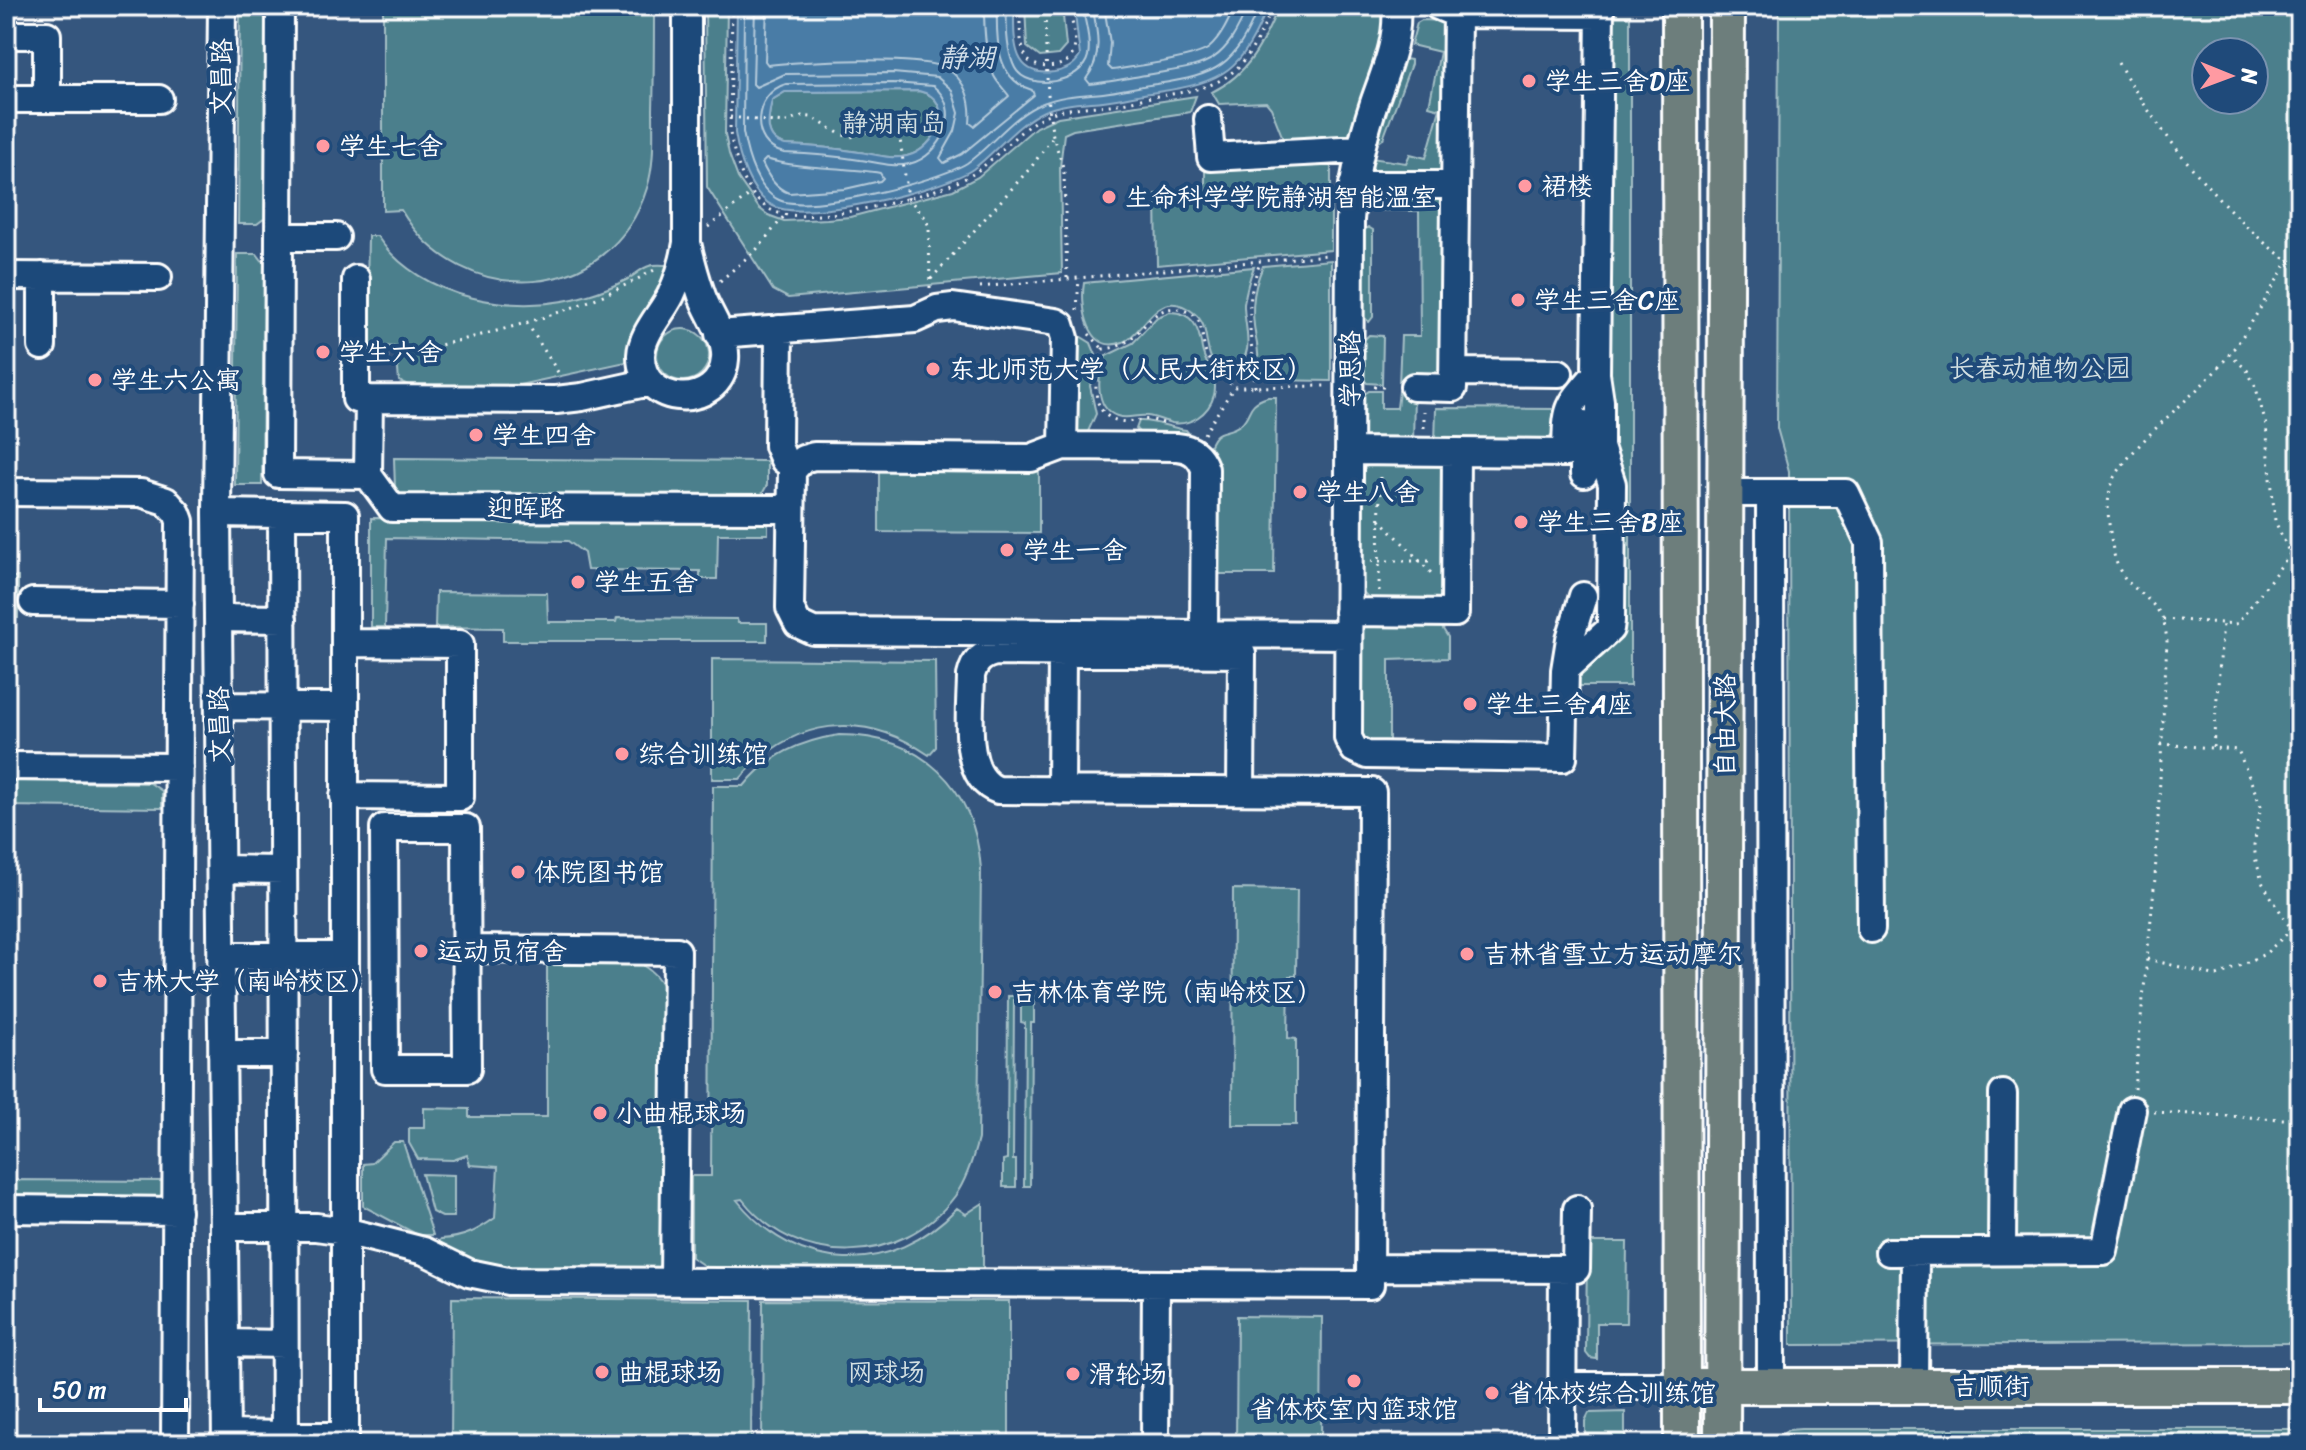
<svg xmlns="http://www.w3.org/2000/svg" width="2306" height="1450" font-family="Sriracha,'LXGW WenKai TC',sans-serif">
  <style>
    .green { fill: #4b7f8c; stroke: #a5bfc6; stroke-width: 2; fill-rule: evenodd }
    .water { fill: #487ca6; stroke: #91b0ca; stroke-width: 2; fill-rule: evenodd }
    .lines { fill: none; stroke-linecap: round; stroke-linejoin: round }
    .shore { stroke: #b6cbdb; stroke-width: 2 }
    .minor-casing { stroke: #fff; stroke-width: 32 }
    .major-casing { stroke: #fff; stroke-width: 40 }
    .path { stroke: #fff; stroke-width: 3; stroke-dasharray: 2 6; stroke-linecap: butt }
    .minor { stroke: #1f4a7a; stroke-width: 26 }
    .major { stroke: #6d7e7c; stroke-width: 34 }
    .poi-dot { fill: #ff9aa2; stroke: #1f4a7a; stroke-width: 3 }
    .labels { text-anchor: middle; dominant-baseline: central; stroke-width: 8; stroke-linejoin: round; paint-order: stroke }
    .street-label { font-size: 26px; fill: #fff; stroke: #1f4a7a }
    .poi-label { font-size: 26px; fill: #fff; stroke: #1f4a7a; text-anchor: start }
    .park-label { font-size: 26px; fill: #d2dfe2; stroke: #1f4a7a }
    .water-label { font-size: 28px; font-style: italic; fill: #d1dee9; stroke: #1f4a7a }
  </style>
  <rect width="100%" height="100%" fill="#35567e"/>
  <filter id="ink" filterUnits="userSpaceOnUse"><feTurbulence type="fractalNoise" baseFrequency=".0125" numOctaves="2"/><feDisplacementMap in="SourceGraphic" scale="16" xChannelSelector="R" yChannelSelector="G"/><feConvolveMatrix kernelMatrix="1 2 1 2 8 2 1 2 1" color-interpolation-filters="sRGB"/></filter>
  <g filter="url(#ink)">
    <path class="green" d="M240,6H265V218L257,224H238Z
      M383,6H654C654,40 654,75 653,109C653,135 655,163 647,188C611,305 461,312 401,210L383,211Z
      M705,6H727L725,134L729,154L738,178L759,208L768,215L784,221L827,219L850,217L953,190L978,177L1036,127L1058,117L1196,96L1190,112L1073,130L1064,134L1060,167L1062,273L788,298L773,290L707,187Z
      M1025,6H1062L1066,46L1058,55L1040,57L1027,47Z
      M1279,6H1384L1379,52L1349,141H1284L1271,108L1266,102L1219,104L1212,92C1249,74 1263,43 1279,6Z
      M1779,6H2300V1343L1791,1345L1789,471L1777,428ZM2206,52H2254V100H2206Z
      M1610,15H1630V686H1576V676L1616,637L1608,445Z
      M1422,20L1444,21L1445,174H1367L1371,158L1406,163L1410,154L1426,158L1440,109L1429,106L1440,52L1411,45L1417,23Z
      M1404,59L1411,60V64L1383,139L1379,142L1374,136Z
      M919,91C959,100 936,150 907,156C891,160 875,154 859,152C834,148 809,146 785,145C763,140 768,117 772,100L785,92Z
      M1331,162V250L1157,265L1156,194L1205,192V169Z
      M1444,195V380L1439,384H1399L1401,336H1420L1419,211L1365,210L1362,207V197Z
      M1368,227L1373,230V317L1369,322L1364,317L1363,232Z
      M368,236H377C420,300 518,317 588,295C602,291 616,285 628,279C635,275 642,268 649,266C654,264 662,265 668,265L671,268L626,362L510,387H413L399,381L396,347L366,345Z
      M237,254H257L264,263L262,485H235Z
      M1331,260V381L1269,380C1257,371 1259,357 1257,344C1251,315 1251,293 1263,266Z
      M1254,267C1249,279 1246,291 1244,304C1243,322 1258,359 1233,366C1224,368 1217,364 1211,358C1204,342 1209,325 1194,313C1157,284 1146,332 1123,342C1088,356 1080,306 1084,283Z
      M1170,312C1194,312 1199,329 1202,349C1205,366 1219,376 1214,395C1209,414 1190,426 1172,423C1163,421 1156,417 1148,416C1137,414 1128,420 1117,416C1094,408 1097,374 1106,356L1133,343L1157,317Z
      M657 355a26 26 0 1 1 52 0a26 26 0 1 1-52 0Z
      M1075,333L1091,343L1096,355L1090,386L1096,414L1086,436L1074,435Z
      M1369,335L1383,336L1382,384L1367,383L1363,379V341Z
      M1369,391H1381V408H1397L1399,391H1414L1413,445L1366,440L1362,433L1363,395Z
      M1268,397H1276L1274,574H1211L1207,453C1216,423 1225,437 1241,424C1253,413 1245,404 1268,397Z
      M1436,408L1558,409L1556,429L1547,440L1435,444Z
      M1139,421C1154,420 1171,428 1186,430L1192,437L1140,433L1136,429Z
      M394,458L767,461V485L761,496L403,497L395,489Z
      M1370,462L1443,464L1446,468V594L1437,601L1371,600L1361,590V479L1363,470Z
      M879,467L1039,468V533L879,532Z
      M371,518L768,522V534H718L717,579H700V571L587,570L584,553L568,541L387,538L385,627H371Z
      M6,577H18V618H6Z
      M436,592L547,593L548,622H616L617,618L737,619L738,623H767V641H503V628L435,627Z
      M1369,622L1439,623L1448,637V658L1389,660V746L1370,744L1360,734V634Z
      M712,659L935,661L936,747L929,755C863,709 792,718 740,779H712Z
      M839,735C921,735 975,786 981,869L978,1139C973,1159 967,1179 955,1196C902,1267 796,1269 742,1199L737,1200C797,1275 892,1277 957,1208L966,1214L983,1203V1271H712L691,1257V1176H711L713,786H744C769,755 800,741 839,735Z
      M6,781L150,783L162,791V808L6,806Z
      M1233,889L1297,890L1296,976H1289L1288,1038L1296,1039V1125H1232Z
      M547,965H642C657,974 663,983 668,1000L662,1272L477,1268L438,1243L441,1239C463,1238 477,1231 495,1218L498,1167L470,1165L467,1155L453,1160L418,1159L409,1143V1128H424V1108L469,1109V1117H547Z
      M1008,996H1014L1013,1160H1016V1187H1003V1160L1007,1159Z
      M1021,996H1034V1023H1031L1030,1186H1024L1025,1023L1021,1022Z
      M394,1142H403L433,1235H418L363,1206V1164L372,1163Z
      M422,1174L454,1175V1217H442L432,1212Z
      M6,1180L166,1181V1197L6,1195Z
      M1587,1242H1627L1626,1323H1597V1359L1590,1358L1586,1353Z
      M452,1298L752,1300L751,1444H451Z
      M763,1300L1009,1301V1444H762Z
      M1237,1316L1322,1317L1321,1444H1236Z
      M1625,1412V1444H1585V1421L1589,1413Z
      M1801,1429H2300V1444H1771L1788,1430Z"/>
    <path class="water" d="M737,6H1014C1014,39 1011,78 1054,72C1066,70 1074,66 1080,56L1074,6H1268C1242,70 1225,82 1157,92C1139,94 1122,99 1103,101C1084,103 1062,103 1044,111C1016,124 997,151 973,169C943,190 805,223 773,206C749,193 739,158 735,133ZM919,91C959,100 936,150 907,156C891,160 875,154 859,152C834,148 809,146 785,145C763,140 768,118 772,100L785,92Z"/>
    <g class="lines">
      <path class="shore" d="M744,6L743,132C747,155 756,189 779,200C809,214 938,181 967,163C993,145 1012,115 1043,103C1062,95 1083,95 1103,93C1121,91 1138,86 1156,84C1218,75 1235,66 1259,6
        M755,6L753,84L756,87L785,74L893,73L937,77L952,90L959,113L955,131L940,158L944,163L962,154L1034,95L1032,90C996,80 996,38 997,6
        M767,6L765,61L768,65C797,61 925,55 947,69C966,80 972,102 970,123L974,126L1009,96C1005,90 998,84 994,76C985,55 984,29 984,6
        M1007,6C1006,25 1006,51 1015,68C1028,92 1082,83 1088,56C1091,40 1085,21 1082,6
        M1092,6C1098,32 1103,57 1086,79L1090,84C1109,82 1127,78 1146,75C1205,65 1223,68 1248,6
        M1104,6L1110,43L1108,66L1112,70C1132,67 1195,59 1209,48C1221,38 1229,20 1235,6
        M893,83L933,86C964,109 942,156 909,164C893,168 876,162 860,160C835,156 809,154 784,153C748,145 753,93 786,84Z
        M766,159C797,169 845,167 880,173L883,178L880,181L845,189L789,193C775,188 768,176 762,163Z"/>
      <defs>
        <path id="minor" d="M222,6L217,513L226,1444
          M280,6L278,474L368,475L392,508L791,509
          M687,6V243
          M1396,6C1399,41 1385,71 1374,103C1361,142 1353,179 1350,220L1348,738L1354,749L1367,755L1563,758L1565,670L1610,629L1611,621L1612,484L1600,447V401L1596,374L1600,6
          M1457,14L1600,15
          M6,35H47V99
          M6,99H159
          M1208,119L1211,157L1360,149
          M1353,185H1455
          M279,237H336
          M687,243C691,261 696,279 702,296C709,315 727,338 725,359C721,411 640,408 641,355C642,333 661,315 671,295C679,278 684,261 687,243Z
          M6,276L158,277
          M356,279V399L556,400L582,397L650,382
          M779,329L778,446L784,460L795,466
          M719,334L915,319L937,309L953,307L1056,322L1061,325L1065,338L1063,446
          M42,346V276
          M1453,372L1559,373
          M1414,387L1453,388L1457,14L1438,6
          M1349,451L1566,453C1567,406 1566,409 1596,374
          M1584,474V424
          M368,475L369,399
          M6,492L141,493L166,501L177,513L180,521L175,1444
          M1726,493H1846L1869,542L1871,929
          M1770,493L1771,1386
          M217,513L345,515V1444
          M282,514L285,1444
          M33,602L180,604
          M1348,612L1455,613L1456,452
          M218,618L283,619
          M1204,634L1205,469C1200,455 1191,448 1177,447L1063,446L1031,458L814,456L803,459L792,471L790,608L798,624L813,631L1348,635
          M1565,670L1570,639L1583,596
          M219,706L344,707
          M6,766L179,767
          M1061,791L1062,653
          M344,796L460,797V644L345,643
          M384,828H466L467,1069H385Z
          M221,869L283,870
          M467,949L677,951L674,1282
          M221,956H345
          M222,1054H284
          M6,1209L177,1211
          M224,1227H316L345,1231L424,1251L469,1273L508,1281L1370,1285L1372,792L998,790C960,777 971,708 971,676C974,662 982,654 997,652L1242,654L1241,791
          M2002,1251L2003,1094
          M1889,1252L2104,1251L2132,1110
          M1370,1268L1576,1269L1577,1209
          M225,1343L284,1344
          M1562,1386H1682
          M1914,1386L1915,1252
          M226,1434L345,1436
          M1155,1444L1156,1284
          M1562,1444L1563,1269"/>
        <path id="major" d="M1680,6L1682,1444
          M1700,1386H2300
          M1722,1444L1727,6"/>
      </defs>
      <use href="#minor" class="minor-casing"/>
      <use href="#major" class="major-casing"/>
      <path class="path" d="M732,6L730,133C735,160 746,199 773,211C809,228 939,195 973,174C998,157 1017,130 1044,116C1064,107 1089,107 1110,105C1126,103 1142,98 1158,96C1229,87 1245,73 1273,6
        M1020,6C1020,22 1019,43 1026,57C1033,71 1063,69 1071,57C1080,44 1071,19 1068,6
        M1045,6C1046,48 1046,90 1052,131C1055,146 1062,159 1064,173L1067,279
        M2118,63C2153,121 2193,174 2242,222C2259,238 2278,257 2300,266
        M730,117L784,123L802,116L811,117L840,134L851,137L877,129L895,133L900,139L908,198L924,216L929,226L930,288
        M708,227L752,193
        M931,279L1032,166L1053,136
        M720,281L757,249L785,215
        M980,287L1327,255
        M1077,310L1079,278
        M527,323L561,377
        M1089,334L1103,349
        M2229,354L2247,370L2256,388L2266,425L2275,521L2290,554
        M379,359C475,337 570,318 656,269
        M1255,387C1253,340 1241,306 1261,261
        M1374,387H1390
        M1163,423C1143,415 1135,424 1119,421C1086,414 1096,371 1103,349C1143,347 1146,304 1178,309C1209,314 1198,339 1208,358C1214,369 1225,378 1234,387
        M1424,428V411
        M1204,434L1234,387L1326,386
        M1380,519L1432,574
        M1371,561H1432
        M1379,591L1380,475
        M2163,619L2237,624L2290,554L2300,549
        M2161,744L2238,750L2261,806L2254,845L2256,861L2263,884L2300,943
        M2213,747L2223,623
        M2147,959L2217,976L2265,954L2291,930
        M2134,1089L2155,878L2167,641C2166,633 2165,624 2162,617C2143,585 2119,591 2112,544C2109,527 2105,500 2112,484C2125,449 2191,399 2218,368C2246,336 2266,298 2288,261
        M2154,1112L2300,1120"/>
      <use href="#minor" class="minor"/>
      <use href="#major" class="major"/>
    </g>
  </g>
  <g class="poi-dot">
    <circle cx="1529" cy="81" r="8"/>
    <circle cx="323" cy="146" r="8"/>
    <circle cx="1525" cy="186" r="8"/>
    <circle cx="1109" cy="197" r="8"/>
    <circle cx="1518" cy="300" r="8"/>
    <circle cx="323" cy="352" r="8"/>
    <circle cx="933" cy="369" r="8"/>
    <circle cx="95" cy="380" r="8"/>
    <circle cx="476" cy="435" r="8"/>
    <circle cx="1300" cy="492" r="8"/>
    <circle cx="1521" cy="522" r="8"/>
    <circle cx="1007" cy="550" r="8"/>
    <circle cx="578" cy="582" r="8"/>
    <circle cx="1470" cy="704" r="8"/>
    <circle cx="622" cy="754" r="8"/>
    <circle cx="518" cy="872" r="8"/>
    <circle cx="421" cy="951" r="8"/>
    <circle cx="1467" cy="954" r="8"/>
    <circle cx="100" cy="981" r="8"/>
    <circle cx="995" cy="992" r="8"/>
    <circle cx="600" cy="1113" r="8"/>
    <circle cx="602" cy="1372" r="8"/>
    <circle cx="1073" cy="1374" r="8"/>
    <circle cx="1354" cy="1381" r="8"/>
    <circle cx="1492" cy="1393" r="8"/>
  </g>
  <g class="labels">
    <g class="street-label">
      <text transform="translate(221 77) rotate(-89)">文昌路</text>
      <text transform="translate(1350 369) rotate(-90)">学思路</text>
      <text x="526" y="508">迎晖路</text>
      <text transform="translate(219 725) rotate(-91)">文昌路</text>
      <text transform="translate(1725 725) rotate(-90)">自由大路</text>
      <text x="1991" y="1386">吉顺街</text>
    </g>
    <g class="poi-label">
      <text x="1545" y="81">学生三舍D座</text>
      <text x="339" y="146">学生七舍</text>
      <text x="1541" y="186">裙楼</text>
      <text x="1125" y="197">生命科学学院静湖智能温室</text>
      <text x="1534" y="300">学生三舍C座</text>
      <text x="339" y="352">学生六舍</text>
      <text x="949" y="369">东北师范大学（人民大街校区）</text>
      <text x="111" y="380">学生六公寓</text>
      <text x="492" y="435">学生四舍</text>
      <text x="1316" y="492">学生八舍</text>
      <text x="1537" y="522">学生三舍B座</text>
      <text x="1023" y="550">学生一舍</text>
      <text x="594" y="582">学生五舍</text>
      <text x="1486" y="704">学生三舍A座</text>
      <text x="638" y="754">综合训练馆</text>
      <text x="534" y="872">体院图书馆</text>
      <text x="437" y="951">运动员宿舍</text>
      <text x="1483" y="954">吉林省雪立方运动摩尔</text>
      <text x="116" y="981">吉林大学（南岭校区）</text>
      <text x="1011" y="992">吉林体育学院（南岭校区）</text>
      <text x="616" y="1113">小曲棍球场</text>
      <text x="618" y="1372">曲棍球场</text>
      <text x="1089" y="1374">滑轮场</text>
      <text x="1508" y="1393">省体校综合训练馆</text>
      <text x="1354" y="1409" text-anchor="middle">省体校室内篮球馆</text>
    </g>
    <g class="park-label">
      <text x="894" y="123">静湖南岛</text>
      <text x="2040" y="368">长春动植物公园</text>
      <text x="886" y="1372">网球场</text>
    </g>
    <g class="water-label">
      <text x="967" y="57">静湖</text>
    </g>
  </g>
  <rect width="2306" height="1450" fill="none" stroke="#1f4a7a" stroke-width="32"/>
  <rect x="16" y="16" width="2274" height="1418" fill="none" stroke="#fff" stroke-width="3" filter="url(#ink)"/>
  <g transform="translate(2230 76) rotate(91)"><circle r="38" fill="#1f4a7a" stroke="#7992af" stroke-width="2"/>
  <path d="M0-6L14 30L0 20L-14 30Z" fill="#ff9aa2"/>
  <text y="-12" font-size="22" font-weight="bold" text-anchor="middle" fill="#ffffff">N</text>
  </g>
  <path d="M40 1398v12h146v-12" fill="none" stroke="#ffffff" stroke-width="4"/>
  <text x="52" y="1398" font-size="24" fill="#ffffff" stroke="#1f4a7a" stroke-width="6" paint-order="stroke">50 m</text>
</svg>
